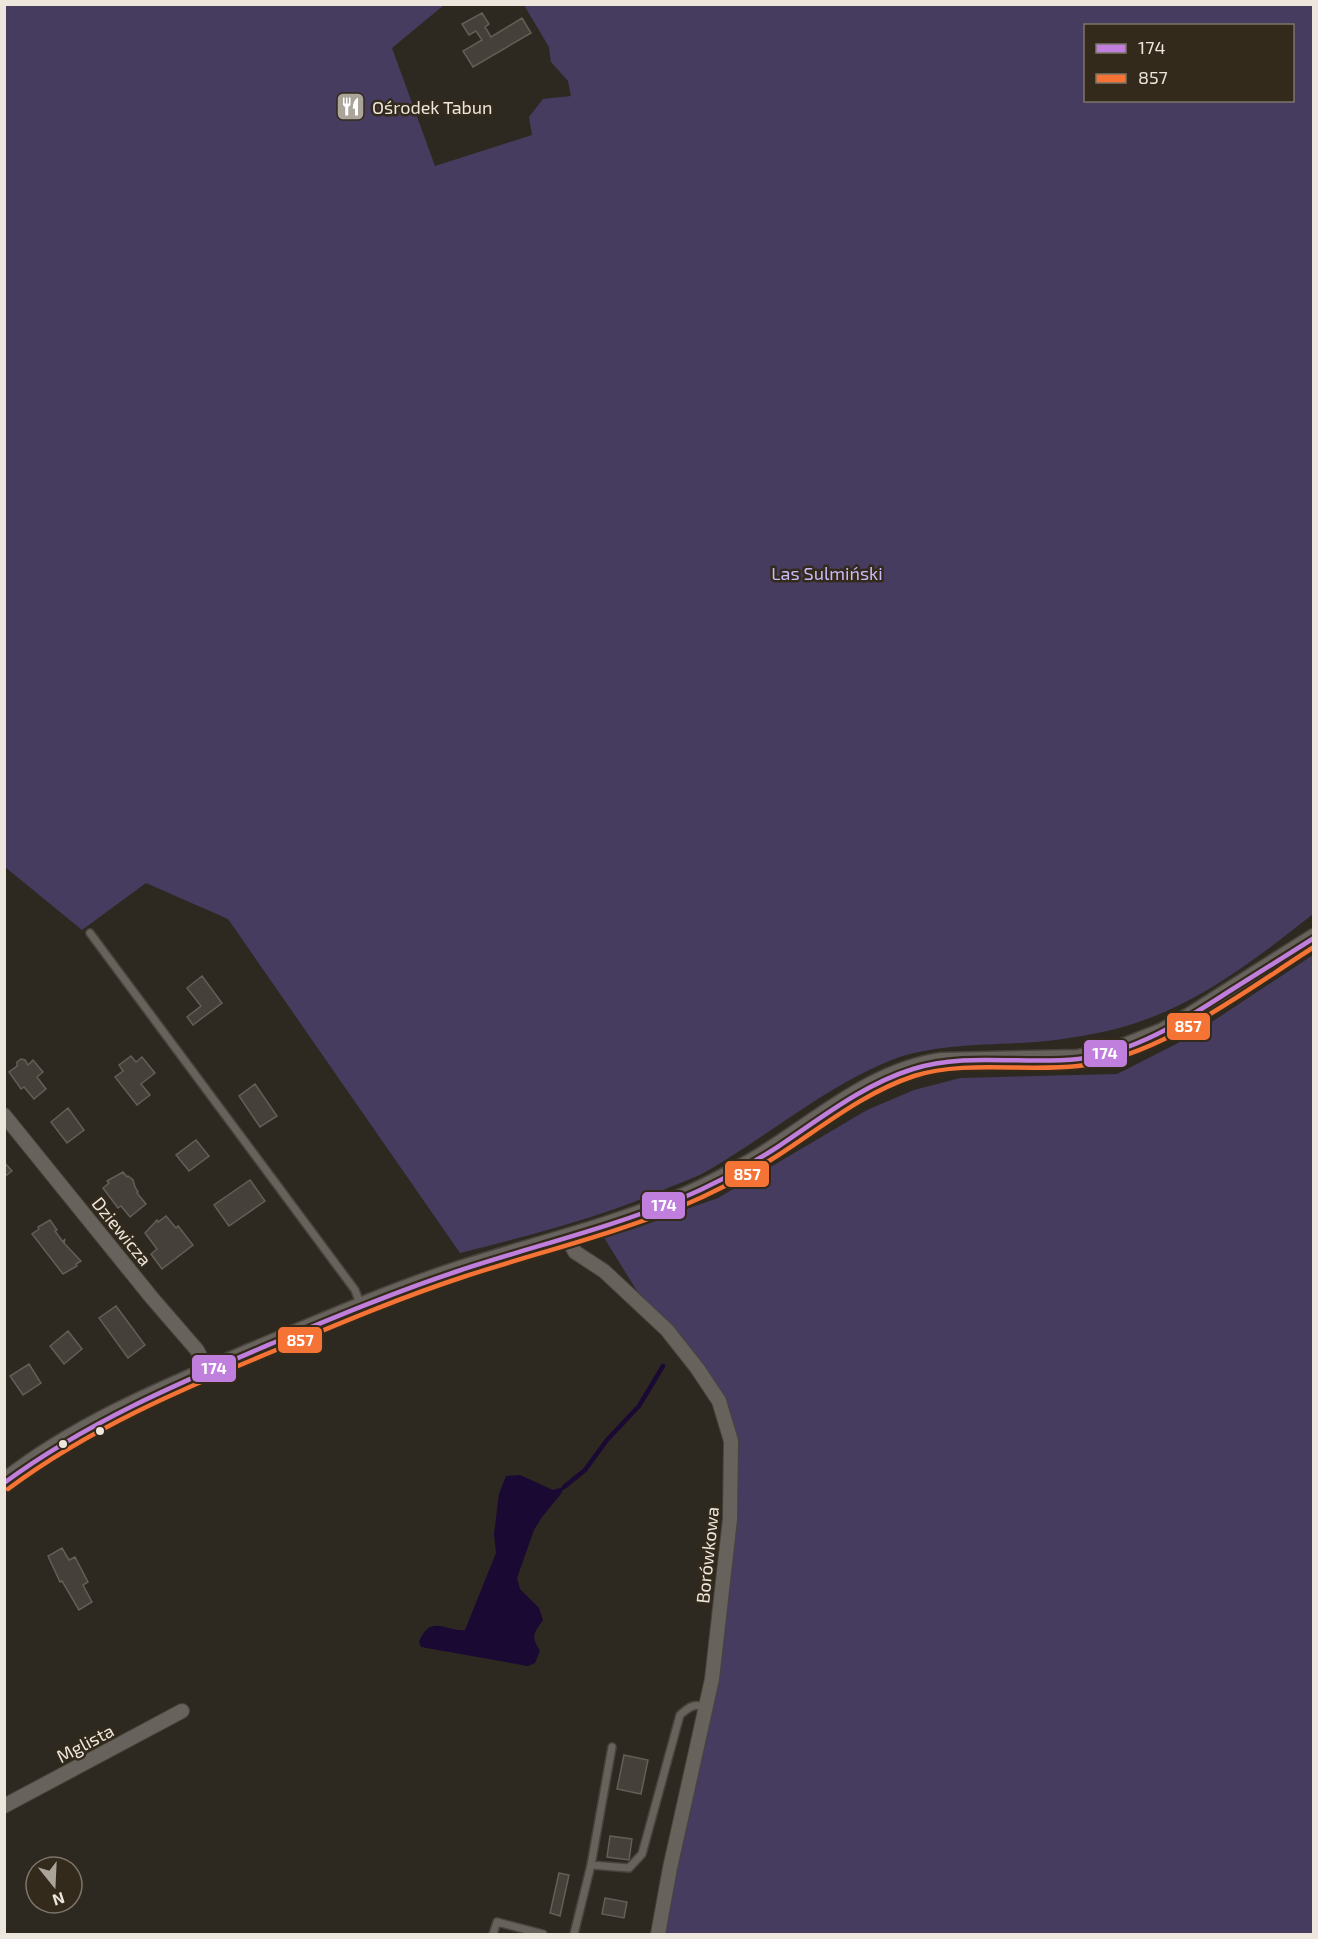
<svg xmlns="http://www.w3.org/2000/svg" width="1318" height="1939" font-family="'Exo 2',sans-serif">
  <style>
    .green { fill: #463c5f; fill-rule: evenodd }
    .water { fill: #1a0933 }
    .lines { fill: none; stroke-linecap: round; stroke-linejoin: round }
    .stream { stroke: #1a0933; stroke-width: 4.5 }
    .building { fill: #45413a; stroke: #635e57; stroke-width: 1.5 }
    .service-casing { stroke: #48443d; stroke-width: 10 }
    .minor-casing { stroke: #48443d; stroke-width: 16 }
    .tertiary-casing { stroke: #48443d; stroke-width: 21 }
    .service { stroke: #67625c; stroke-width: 7 }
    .minor { stroke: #67625c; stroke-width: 14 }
    .tertiary { stroke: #67625c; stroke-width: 18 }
    .bus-1-casing { stroke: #332a1b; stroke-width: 9 }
    .bus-2-casing { stroke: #332a1b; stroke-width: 9 }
    .bus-1 { stroke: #c07fdc; stroke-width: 4.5 }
    .bus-2 { stroke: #f57335; stroke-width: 4.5 }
    .bus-dot { fill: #ede6dd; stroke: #332a1b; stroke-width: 2 }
    .labels { text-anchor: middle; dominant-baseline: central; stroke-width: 5; stroke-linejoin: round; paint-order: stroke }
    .poi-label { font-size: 18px; fill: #ede6dd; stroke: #332a1b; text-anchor: start }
    .park-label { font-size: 18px; fill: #c9bafc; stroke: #332a1b }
    .street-label { font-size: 18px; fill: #ede6dd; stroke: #332a1b }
    .line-badge { stroke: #332a1b; stroke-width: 2 }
    .badge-label { font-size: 16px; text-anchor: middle; font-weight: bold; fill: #fff }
  </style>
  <rect width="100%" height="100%" fill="#2d2921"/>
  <path class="green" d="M4,5H444L392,48L435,166L532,135L529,117L543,99L571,96L568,81L551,62L549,47L524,5H1313V914C1264,953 1207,997 1147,1019C1116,1031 1080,1037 1047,1041C997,1046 935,1042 889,1061C824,1088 769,1135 709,1170C697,1177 683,1182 670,1187C603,1217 531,1235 460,1253L228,919L146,883L82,930L5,867ZM1086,26H1292V100H1086Z
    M1313,955V1934H662L734,1532L723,1395L637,1291L603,1236L635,1227L718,1198L867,1110L914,1090L960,1078L1117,1074L1186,1039Z"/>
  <path class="water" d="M520,1475L553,1490L564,1487L561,1494L542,1517L534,1530L517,1578L520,1589L539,1608L543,1620C533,1635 531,1635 540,1651L535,1663L528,1666L421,1647L419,1642C430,1613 447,1632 465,1630L496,1553L494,1534L499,1494L506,1476Z"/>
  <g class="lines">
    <path class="stream" d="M564,1487L585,1470L607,1440L639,1406L663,1366"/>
  </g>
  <path class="building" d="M482,13L489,24L485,27L491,37L522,18L531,33L473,67L463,51L482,40L476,31L469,35L462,24Z
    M202,976L222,1003L193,1025L187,1017L201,1006L187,988Z
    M131,1056L136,1062L142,1057L155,1073L141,1084L150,1095L137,1105L115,1077L123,1071L119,1065Z
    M21,1059L25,1060L28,1065L33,1060L43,1072L37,1077L46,1089L34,1099L24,1087L21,1089L9,1072L17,1066V1062Z
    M255,1084L277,1116L260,1127L239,1096Z
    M68,1108L84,1130L67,1143L51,1122Z
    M196,1140L209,1156L189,1171L176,1155Z
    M4,1162L12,1171L4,1177Z
    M123,1172L127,1177L128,1176L133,1180L135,1187L138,1192L137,1193L146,1204L130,1217L121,1206L118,1208L103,1188L109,1183L107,1181Z
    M250,1180L265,1201L229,1226L214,1205Z
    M166,1216L176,1228L178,1226L193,1245L162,1269L151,1254L157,1249L145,1233L157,1220L158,1222Z
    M50,1220L57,1230L55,1231L63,1242L65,1239L64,1243L81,1261L76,1264L77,1266L63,1274L32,1234L39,1229L38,1227Z
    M116,1306L145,1345L128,1358L99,1318Z
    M68,1331L82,1349L64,1364L50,1346Z
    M29,1364L41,1383L23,1395L10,1376Z
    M62,1548L69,1560L75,1557L88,1582L83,1585L92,1602L79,1610L62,1581L60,1582L48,1556Z
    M624,1755L648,1760L641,1794L617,1789Z
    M610,1836L632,1839L629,1860L607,1857Z
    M559,1873L569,1875L560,1916L550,1913Z
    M605,1898L627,1902L624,1918L602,1914Z"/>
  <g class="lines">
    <defs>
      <path id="service" d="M90,933L355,1290L361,1306
        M591,1865L612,1747
        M493,1934L497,1922L543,1934
        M574,1934L591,1865L629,1868L642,1854L680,1715C689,1707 694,1703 705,1707"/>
      <path id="minor" d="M4,1115L152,1298L197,1350L208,1371
        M567,1237L575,1252L604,1271L667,1330L697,1368L719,1401L731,1441L730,1519L712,1679L670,1868L658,1934
        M4,1806L182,1711"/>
      <path id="tertiary" d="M4,1483C78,1424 170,1387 257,1350C324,1322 390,1293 460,1270C532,1247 607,1229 677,1200C702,1190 728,1176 751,1163C813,1127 869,1072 942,1062L1078,1059L1115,1051L1163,1032L1188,1018L1314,938"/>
    </defs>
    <use href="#service" class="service-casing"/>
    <use href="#minor" class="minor-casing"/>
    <use href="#tertiary" class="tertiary-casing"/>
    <use href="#service" class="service"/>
    <use href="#minor" class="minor"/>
    <use href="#tertiary" class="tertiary"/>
    <defs>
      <path id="bus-1" d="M4,1483C87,1422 179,1383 273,1343C335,1317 397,1291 461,1270C534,1246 609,1228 680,1199C714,1185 746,1167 776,1148C820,1119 862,1085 913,1069C965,1052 1024,1065 1078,1059C1133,1053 1182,1022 1228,992C1257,974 1285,956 1314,938"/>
      <path id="bus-2" d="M8,1489C90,1428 182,1389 276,1350C338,1324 399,1298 463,1277C536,1253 611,1235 682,1206C715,1192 747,1175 777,1156C822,1127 863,1093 914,1076C964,1060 1025,1072 1078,1066C1159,1058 1246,990 1314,947"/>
    </defs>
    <use href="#bus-1" class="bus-1-casing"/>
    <use href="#bus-2" class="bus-2-casing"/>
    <use href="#bus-1" class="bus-1"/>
    <use href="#bus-2" class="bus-2"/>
  </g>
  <defs>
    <symbol id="restaurant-square" viewBox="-11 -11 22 22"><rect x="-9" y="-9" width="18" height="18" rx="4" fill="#aaa49b" stroke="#332a1b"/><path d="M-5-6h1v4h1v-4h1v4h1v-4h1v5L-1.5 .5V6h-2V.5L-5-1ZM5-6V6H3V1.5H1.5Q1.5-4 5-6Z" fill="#fff"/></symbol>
  </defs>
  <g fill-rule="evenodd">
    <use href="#restaurant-square" x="334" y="90" width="33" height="33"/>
  </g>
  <g class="bus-dot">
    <circle cx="100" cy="1431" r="5"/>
    <circle cx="63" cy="1444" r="5"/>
  </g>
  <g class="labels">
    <g class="poi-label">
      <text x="372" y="107">Ośrodek Tabun</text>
    </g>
    <g class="park-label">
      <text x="827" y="573">Las Sulmiński</text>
    </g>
    <g class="street-label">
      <text transform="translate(122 1231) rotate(51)">Dziewicza</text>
      <text transform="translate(707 1555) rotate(-84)">Borówkowa</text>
      <text transform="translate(85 1743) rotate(-28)">Mglista</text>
    </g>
  </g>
  <g class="line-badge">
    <rect x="1166" y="1012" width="45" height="29" rx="6" fill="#f57335"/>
    <rect x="1083" y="1039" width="45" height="29" rx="6" fill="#c07fdc"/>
    <rect x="724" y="1160" width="46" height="28" rx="6" fill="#f57335"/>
    <rect x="641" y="1191" width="45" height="29" rx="6" fill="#c07fdc"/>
    <rect x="277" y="1326" width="46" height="28" rx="6" fill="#f57335"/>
    <rect x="191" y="1354" width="46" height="29" rx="6" fill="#c07fdc"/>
  </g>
  <g class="badge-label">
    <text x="1188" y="1032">857</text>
    <text x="1105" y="1059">174</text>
    <text x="747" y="1180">857</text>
    <text x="664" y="1211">174</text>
    <text x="300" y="1346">857</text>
    <text x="214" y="1374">174</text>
  </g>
  <rect width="1318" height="1939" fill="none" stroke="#ede6dd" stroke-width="12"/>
  <rect x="1084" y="24" width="210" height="78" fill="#332a1b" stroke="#7d7569" stroke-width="1.5"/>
  <rect x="1096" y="44" width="30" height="9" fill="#c07fdc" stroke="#7d7569" stroke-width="1.5"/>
  <text x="1138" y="54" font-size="18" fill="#ede6dd">174</text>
  <rect x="1096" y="74" width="30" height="9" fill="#f57335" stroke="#7d7569" stroke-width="1.5"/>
  <text x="1138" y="84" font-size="18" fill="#ede6dd">857</text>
  <g transform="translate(54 1885) rotate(162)"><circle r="28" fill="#332a1b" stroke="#7d7569" stroke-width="1.5"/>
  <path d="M0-4.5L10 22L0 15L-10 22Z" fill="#aaa49b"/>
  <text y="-9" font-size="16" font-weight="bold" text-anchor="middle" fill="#ede6dd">N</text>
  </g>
</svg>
